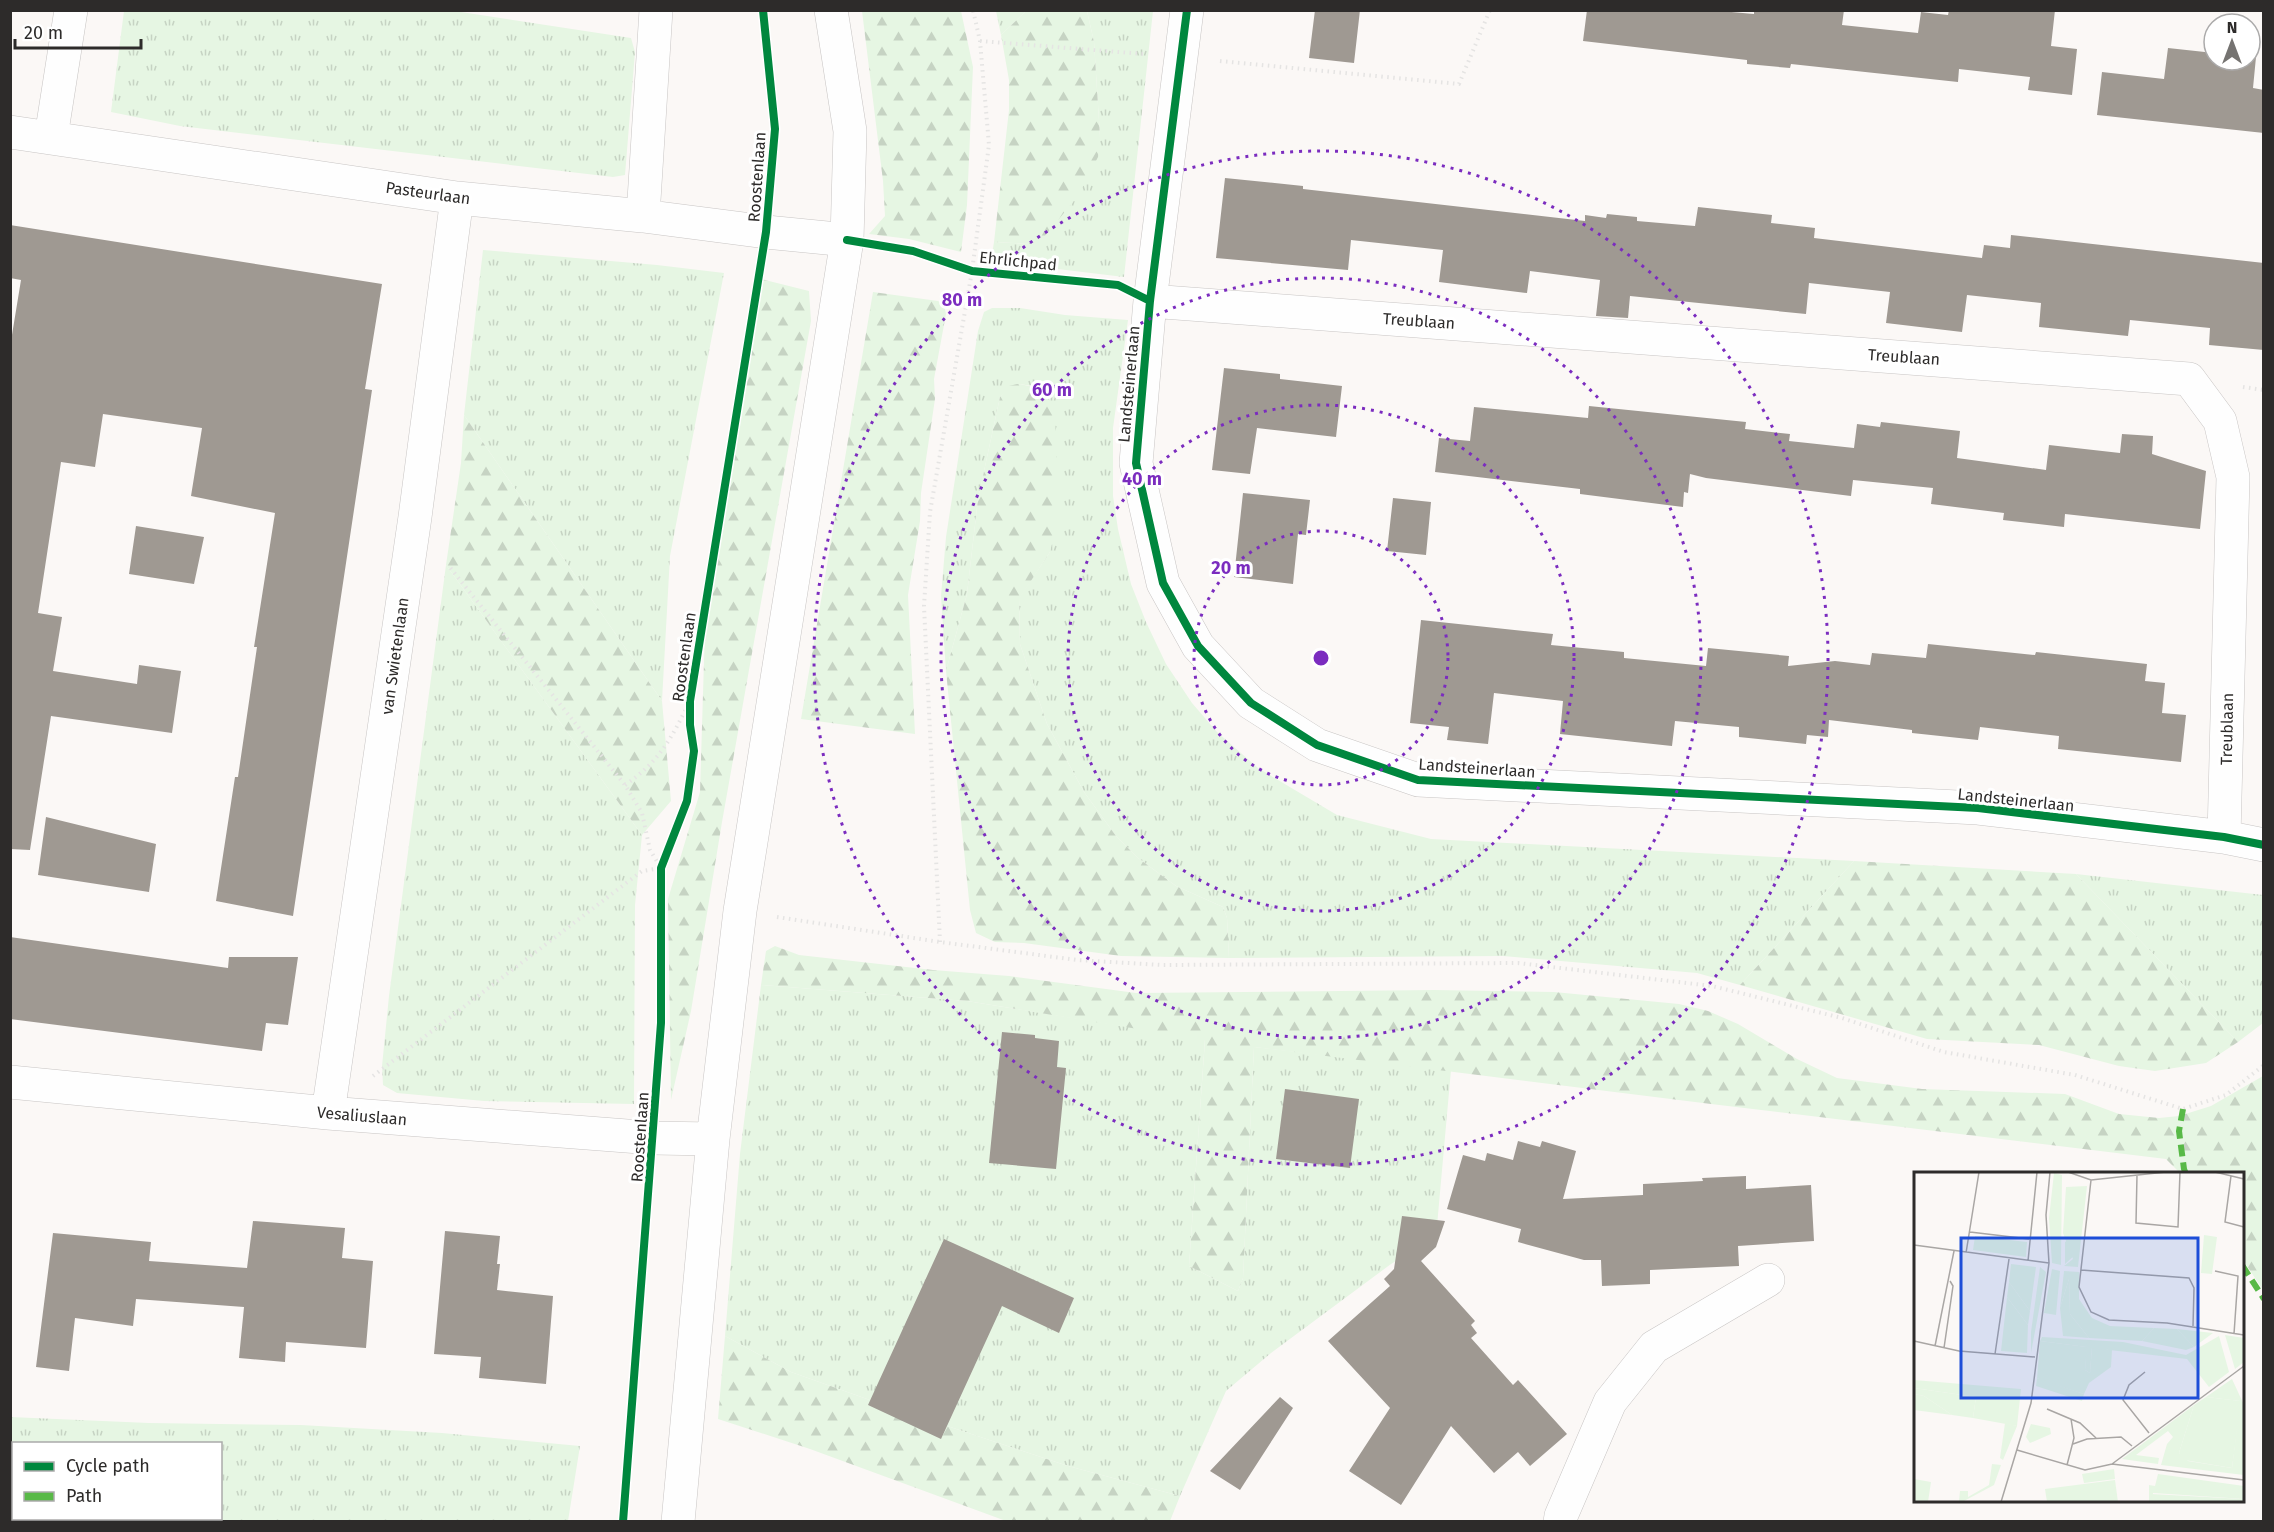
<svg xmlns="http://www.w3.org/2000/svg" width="2274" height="1532" font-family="'Fira Sans',sans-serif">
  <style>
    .grass { fill: url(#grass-tufts) }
    .forest { fill: url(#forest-firs) }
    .building { fill: #9f9992 }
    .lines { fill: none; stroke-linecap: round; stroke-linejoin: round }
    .minor-casing { stroke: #c8c5c4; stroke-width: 34 }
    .path { stroke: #e5e4e3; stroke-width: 4; stroke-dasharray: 1.5 4.5; stroke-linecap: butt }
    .minor { stroke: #fefefe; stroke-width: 33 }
    .quiet { stroke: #58b947; stroke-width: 6; stroke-dasharray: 12 6; stroke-linecap: butt }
    .cycleway-casing { stroke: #fff; stroke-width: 11 }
    .cycleway { stroke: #00873e; stroke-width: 8 }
    .ring { fill: none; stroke: #7b2cbf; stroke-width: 3; stroke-dasharray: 3 6 }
    .labels { text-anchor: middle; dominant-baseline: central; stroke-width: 6; stroke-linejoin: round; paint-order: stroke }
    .street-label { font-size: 16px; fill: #2d2b2a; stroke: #fff }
    .inset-road { fill: none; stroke: #a9a6a4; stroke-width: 1.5 }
    .view { fill: #1d4ed8; fill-opacity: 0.15; stroke: #1d4ed8; stroke-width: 3 }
    .inset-edge { fill: none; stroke: #2d2b2a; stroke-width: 3 }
    .centre { fill: #7b2cbf; stroke: #fff; stroke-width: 3 }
    .ring-label { font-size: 18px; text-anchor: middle; font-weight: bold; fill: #7b2cbf; stroke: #fff; stroke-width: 6; stroke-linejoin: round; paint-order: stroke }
  </style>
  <defs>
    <pattern id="grass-tufts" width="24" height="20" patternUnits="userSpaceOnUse" patternTransform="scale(1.5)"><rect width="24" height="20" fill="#e6f6e3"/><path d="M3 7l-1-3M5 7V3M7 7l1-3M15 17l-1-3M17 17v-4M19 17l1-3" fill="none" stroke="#c6d3c3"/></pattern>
    <pattern id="forest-firs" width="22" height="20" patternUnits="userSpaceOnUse" patternTransform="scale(1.5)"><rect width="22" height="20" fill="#e6f6e3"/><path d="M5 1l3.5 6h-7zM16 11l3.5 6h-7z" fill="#c6d3c3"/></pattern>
  </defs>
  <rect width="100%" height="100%" fill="#fbf8f6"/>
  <path class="grass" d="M124,11L448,10L631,38L635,52L625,175L613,177L180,126L111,112Z
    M996,11H1026L1001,35Z
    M1087,11H1153L1124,277L991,261L994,242L1030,244L1100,136L1094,42Z
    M483,250L657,265L724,273L670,556L662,701L464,415Z
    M992,308H1020L1065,315L1128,320L1113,428V496L1118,529L1131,584L1146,622L1166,664L1192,703L1217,732L1258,768L1337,815L1431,839L1854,861L1740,985L1697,973L1503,956L1229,958L1227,918L1223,907L1176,886L1138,858L1116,836L1084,792L1047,724L1020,644L1019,598L1050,552L1033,386C1015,383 1013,383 1000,397L978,499L967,594L946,671L941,596L946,537L978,331L984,312Z
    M446,565L642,835L635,905L634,1104L484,1101L397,1093L383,1085L382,1066L389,996Z
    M2076,874L2263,895V1023L2238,1042Z
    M761,985L967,1001L1205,1039L1189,1266L1238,1291L1243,1278L1254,1047L1451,1070L1436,1237L1391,1264L1271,1353L1226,1391L1180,1496L1068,1466L881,1404L791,1372L725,1336L740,1154Z
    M10,1417L149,1423L301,1425L442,1433L580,1446L568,1521H140L121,1519L220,1518V1444H14L13,1501H10Z"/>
  <path class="forest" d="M862,11H961L973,67L967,205L961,252L909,239L869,234L885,216L883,181Z
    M1026,11H1087L1094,42L1100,136L1098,157L1078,196L1044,237L1030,244L994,242L1009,110V80L1001,35Z
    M761,279L809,291L811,321L722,822L691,1011L671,1100L668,899L700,792L707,563Z
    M873,292L938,301L944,305L946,314L934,379L935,399L921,493L920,521L908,595L915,734L801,719Z
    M1017,384C1042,387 1049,393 1055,417L1059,515L1050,552L1019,599L1020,644L1047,724L1084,792L1116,836L1138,858L1176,886L1223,907L1227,918L1229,958L1121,956L1024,943L995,942L976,933L970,910L946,671L967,594L978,499L1000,397L1009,386Z
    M464,415L662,701L671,801L642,835L446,565L461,463Z
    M1854,861L2076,874L2238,1042L2206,1063L2155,1071L2119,1066L2039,1045L1927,1039L1740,985Z
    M775,946L799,955L933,970L1009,976L1136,993L1434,990L1554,992L1679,1004L1708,1011L1738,1024L1797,1059L1837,1078L1922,1089L2065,1094L2119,1114L2159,1118L2179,1116L2211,1106L2263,1076V1290L2243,1260L2242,1174L2180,1173L2166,1159L1711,1104L1254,1047L1243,1278L1238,1291L1189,1266L1205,1040L967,1001L761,985L766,951Z
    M725,1336L791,1372L881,1404L1068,1466L1180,1496L1170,1521H1006L810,1449L718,1419Z
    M10,1501H13L14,1518H121L140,1521H11Z"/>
  <path class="building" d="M1315,10H1360L1354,63L1309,58Z
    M1587,10H1709L1754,14V10H1844L1842,25L1918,33L1921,12L1948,15L1949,10H2055L2051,46L2077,49L2072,95L2028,90L2030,77L1959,69L1958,82L1791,64L1790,68L1747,64V60L1583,41Z
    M2168,48L2214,53V60H2250V57H2256L2253,88L2264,90V133L2097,115L2102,72L2164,79Z
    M1225,178L1303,186V189L1585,221V215L1606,218L1607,214L1637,217V221L1695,226L1698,207L1772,215L1771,223L1815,228L1814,238L1982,258L1984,245L2010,248L2011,235L2264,263V350L2209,345L2210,328L2130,320L2128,336L2039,327L2041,303L1967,295L1962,332L1886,323L1890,292L1809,283L1806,314L1630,296L1628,318L1596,316L1600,280L1530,271L1527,293L1439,282L1443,250L1351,240L1348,270L1216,258Z
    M10,225L382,284L365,389L372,390L293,916L216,901L235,777H238L257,647H254L275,513L191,496L202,428L103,414L95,467L61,462L38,613L62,617L53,671L137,684L139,665L181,671L172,733L51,716L30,850L10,849V347L21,280L10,278Z
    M1224,368L1280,374V379L1342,386L1336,437L1257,428L1250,474L1212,470Z
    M1589,406L1746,422L1745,429L1790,434L1789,441L1854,448L1857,424L1880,427L1881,422L1960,431L1957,458L2046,470L2049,445L2120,453L2122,434L2153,436L2152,454L2206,471L2200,529L2065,514L2064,527L2003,520L2004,513L1931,504L1933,488L1853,480L1851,496L1706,478L1690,474L1688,493L1684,492L1683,507L1580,494V489L1435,472L1439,438L1470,441L1474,407L1588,418Z
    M1243,493L1310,500L1306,535L1298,534L1293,584L1234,577Z
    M1393,498L1431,502L1426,555L1387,551Z
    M136,526L204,537L194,584L129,574Z
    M1421,620L1553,634L1551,645L1624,652V658L1706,666L1708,648L1789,656L1788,666L1835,661L1870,665L1872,653L1926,658L1928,644L2035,655L2036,652L2147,664L2145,681L2165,683L2162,713L2186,715L2181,762L2058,749L2059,736L1980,727L1978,740L1912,733V730L1829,720L1828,737L1807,735L1806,744L1739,737V727L1675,721L1672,746L1560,734L1563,701L1494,693L1488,744L1447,740L1449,727L1410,723Z
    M46,817L156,844L149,892L38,875Z
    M10,937L228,968L229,957H298L288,1025L266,1023L262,1051L10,1019Z
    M1002,1032L1035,1035V1038L1059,1041L1057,1067L1066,1068L1056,1169L989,1163Z
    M1285,1089L1359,1099L1350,1168L1276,1159Z
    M1518,1141L1540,1147L1542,1141L1576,1151L1563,1199L1643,1195V1184L1703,1181L1702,1178L1746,1176V1189L1811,1185L1814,1241L1738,1246L1739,1266L1650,1270V1284L1602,1286L1601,1260H1584L1518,1242L1521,1229L1447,1209L1463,1155L1485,1161L1487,1153L1513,1160Z
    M1402,1216L1445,1221L1436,1247L1421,1261L1475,1321L1471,1325L1477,1333L1471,1338L1513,1385L1518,1380L1567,1434L1530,1466L1518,1452L1494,1473L1451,1426L1401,1505L1349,1471L1390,1408L1328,1341L1390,1286L1384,1279L1394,1269Z
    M253,1221L345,1228L342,1258L373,1261L366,1348L286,1342L285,1362L239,1358L244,1307L136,1299L133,1326L75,1318L69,1371L36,1367L53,1233L151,1242L149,1261L247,1268Z
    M445,1231L500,1236L497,1264H500L497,1290L553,1296L546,1384L479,1378L481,1357L434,1354Z
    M944,1239L1074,1298L1059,1333L1002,1306L941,1439L868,1405Z
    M1280,1397L1293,1408L1240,1490L1210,1471Z"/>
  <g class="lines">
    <defs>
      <path id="minor" d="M1187,10L1150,301L1136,463L1163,583L1198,646L1251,703L1317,745L1418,780L1978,808L2224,837L2264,845
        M10,132L457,198L643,216L766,232L847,240
        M51,137L71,10
        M643,216L656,10
        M1150,301L2189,379L2220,421L2233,477L2224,837
        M10,1082L328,1113L653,1138L713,1139
        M328,1113L415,517L457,198
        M678,1522L713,1139L740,911L847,240L850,131L831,10
        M1560,1522L1561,1516L1610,1402L1654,1347L1768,1280"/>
    </defs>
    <use href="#minor" class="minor-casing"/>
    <path class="path" d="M980,41L1144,54
      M1220,61L1459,84L1490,10
      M2243,387L2264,390
      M625,785C660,761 671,739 690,701
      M777,917L940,942L1077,960L1162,965L1518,963L1712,986L1842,1018L1944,1052L2075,1075L2183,1109L2226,1095L2264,1065
      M940,942L924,606L930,512L972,271L989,145L980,41L973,10
      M373,1076L642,871L661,868L650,850L642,813L625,785L448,565"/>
    <use href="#minor" class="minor"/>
    <path class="quiet" d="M2183,1109L2179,1131L2184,1169L2186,1174
      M2242,1265L2264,1299"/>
    <defs>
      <path id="cycleway" d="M1187,10L1150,301L1136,463L1163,583L1198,646L1251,703L1317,745L1418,780L1978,808L2224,837L2264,845
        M847,240L913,251L972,271L1118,285L1150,301
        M623,1522L661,1023V868L687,801L694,751L690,725V701L766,232L775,129L763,10"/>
    </defs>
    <use href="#cycleway" class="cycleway-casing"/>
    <use href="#cycleway" class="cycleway"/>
  </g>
  <g class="ring">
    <circle cx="1321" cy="658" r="127"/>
    <circle cx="1321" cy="658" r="253"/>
    <circle cx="1321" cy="658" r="380"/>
    <circle cx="1321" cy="658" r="507"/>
  </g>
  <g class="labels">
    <g class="street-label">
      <text transform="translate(757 177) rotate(-86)">Roostenlaan</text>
      <text transform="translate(428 193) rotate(8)">Pasteurlaan</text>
      <text transform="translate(1018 261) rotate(6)">Ehrlichpad</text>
      <text transform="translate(1419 321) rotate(4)">Treublaan</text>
      <text transform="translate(1904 357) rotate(4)">Treublaan</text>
      <text transform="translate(1129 384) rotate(-85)">Landsteinerlaan</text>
      <text transform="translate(395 656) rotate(-82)">van Swietenlaan</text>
      <text transform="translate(684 657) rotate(-82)">Roostenlaan</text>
      <text transform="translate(2227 729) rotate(-89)">Treublaan</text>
      <text transform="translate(1477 768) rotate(4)">Landsteinerlaan</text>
      <text transform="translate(2016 800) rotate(6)">Landsteinerlaan</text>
      <text transform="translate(362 1116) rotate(5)">Vesaliuslaan</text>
      <text transform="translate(640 1137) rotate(-86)">Roostenlaan</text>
    </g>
  </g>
  <g transform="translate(1914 1172)">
    <rect width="330" height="330" fill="#fbf8f6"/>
    <path d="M173,14L164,95L150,94L159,87L149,61L152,15ZM290,63L303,65L298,102L287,101ZM61,64L113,70L112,85L59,78ZM97,92L122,95L116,139L95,110ZM150,99L165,100V127L178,146L196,154L240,156L228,169L175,166L156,142L155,107L146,136ZM93,125L114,153L113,181L87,179ZM263,157L299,161L280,175ZM126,169L173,175L171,198L176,201L178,175L198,178L197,195L175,211L170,222L129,209L123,206ZM0,208L107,217L103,254L59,246L62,225L0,216ZM0,222L10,224L38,243L0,238ZM292,225L327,229L318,296L270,288L265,281L280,233ZM0,307L17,310L14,330H0Z" fill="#e6f6e3"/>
    <path d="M140,1L148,3L147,93L138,91L135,46ZM158,65L161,83L151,92V70ZM126,95L132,100L117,181V160ZM138,97L146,99L142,143L130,141ZM155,107L156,142L175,166L149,164L146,136ZM95,110L116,139L114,153L93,125ZM240,156L263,157L280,175L272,178L228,169ZM311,163L330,166V190L321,197ZM305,164L315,200L295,215L273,187L178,176L176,201L171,198L172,175L126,169L128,165L209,170L272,183ZM123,206L170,222L168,229L122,214ZM318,207L330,233V303L247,293L253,272L259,265L254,259L222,283L245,286L244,292L208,287L280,233L265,281L274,289L318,296L326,229L292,225ZM0,216L62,225L59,246L38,243L10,224L0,222ZM91,251L103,254L89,288L86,286ZM117,252L136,256L137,262L116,271L112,265ZM78,292L87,293L80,313L50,329H45L46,319H54V325L75,313ZM200,297L201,307L170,311L168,302ZM244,302L330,314V327L239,321L238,330H235V313L241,314Z" fill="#e6f6e3"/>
    <path d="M237,322L330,327V330H238Z" fill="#e6f6e3"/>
    <path d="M201,308L204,330H133L131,317Z" fill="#e6f6e3"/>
    <path class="inset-road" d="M154,0L177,8L252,0M301,0L330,7M223,3L222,51L264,55L266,0M317,4L311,50L330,55M177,8L165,115L177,140L195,148L253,151L330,163M56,60L115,67M0,73L135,91M52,81L65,0M114,89L123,0M167,98L275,106L280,116L279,154M301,99L324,104L320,162M0,169L45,179L121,185M21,174L40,79M30,176L39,114L36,109M81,182L95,87M231,200L215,213L209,228L235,261M133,237L166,251L182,266M159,272L173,267L207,265L218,274M103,278L171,298L198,292L330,308M198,292L330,194M153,293L160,266L157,247M87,330L117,231L135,91L132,43L136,0"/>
    <path class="view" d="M47,66H284V226H47Z"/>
    <rect width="330" height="330" class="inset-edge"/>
  </g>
  <circle cx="1321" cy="658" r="9" class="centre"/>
  <g class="ring-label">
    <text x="962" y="306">80 m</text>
    <text x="1052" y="396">60 m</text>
    <text x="1142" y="485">40 m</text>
    <text x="1231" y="574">20 m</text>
  </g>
  <rect width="2274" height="1532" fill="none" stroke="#2d2b2a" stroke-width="24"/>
  <rect x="12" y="1442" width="210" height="78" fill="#ffffff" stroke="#abaaaa" stroke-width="1.5"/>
  <rect x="24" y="1462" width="30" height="9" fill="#00873e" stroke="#abaaaa" stroke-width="1.5"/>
  <text x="66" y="1472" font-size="18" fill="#2d2b2a">Cycle path</text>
  <rect x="24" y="1492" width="30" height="9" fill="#58b947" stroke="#abaaaa" stroke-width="1.5"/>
  <text x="66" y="1502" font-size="18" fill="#2d2b2a">Path</text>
  <g transform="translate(2232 42)"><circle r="28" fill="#ffffff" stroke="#abaaaa" stroke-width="1.5"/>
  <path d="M0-4.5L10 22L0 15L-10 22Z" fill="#757371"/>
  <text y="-9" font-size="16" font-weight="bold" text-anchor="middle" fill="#2d2b2a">N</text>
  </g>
  <path d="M15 39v9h126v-9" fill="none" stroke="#2d2b2a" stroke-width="3"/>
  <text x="24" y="39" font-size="18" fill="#2d2b2a" stroke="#ffffff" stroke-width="4.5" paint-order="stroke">20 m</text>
</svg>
